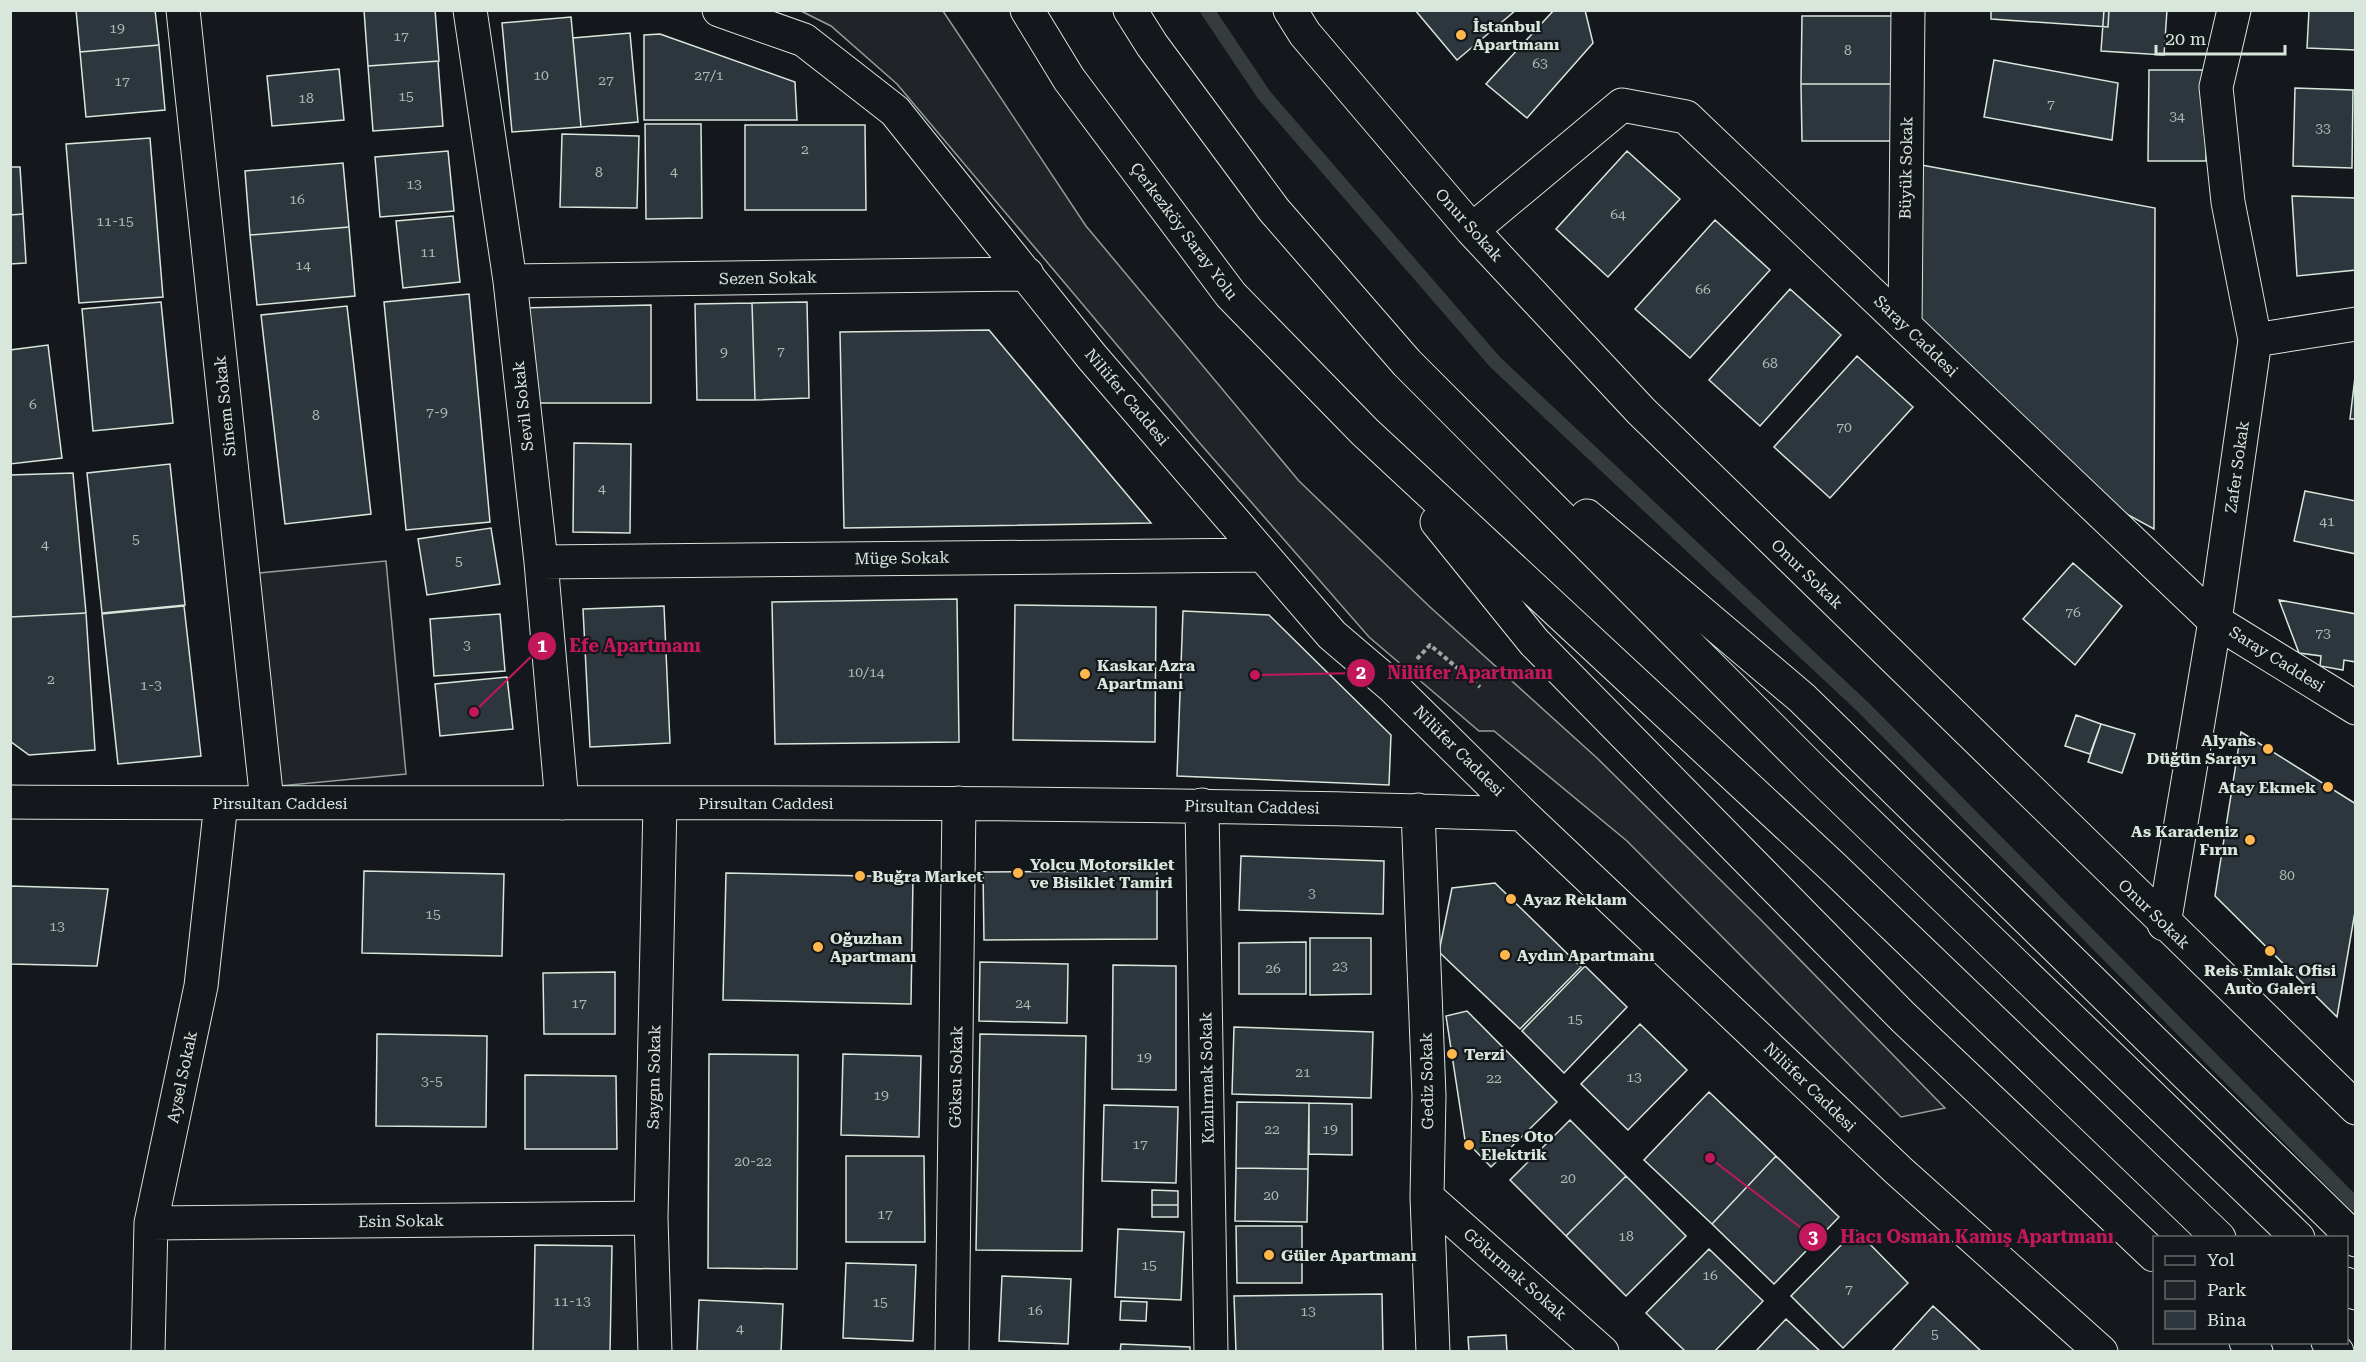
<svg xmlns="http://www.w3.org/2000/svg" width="2366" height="1362" font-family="'Roboto Serif',serif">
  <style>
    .green { fill: #202428; stroke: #939e99; stroke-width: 1.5 }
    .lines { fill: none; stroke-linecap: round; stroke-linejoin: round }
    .stream { stroke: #363b3e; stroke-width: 14 }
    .building { fill: #2c363c; stroke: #d8e6dc; stroke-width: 1.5 }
    .minor-casing { stroke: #d8e6dc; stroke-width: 35 }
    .highway-casing { stroke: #d8e6dc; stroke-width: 35 }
    .path { stroke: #9da8a2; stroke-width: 4; stroke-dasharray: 4.5 3; stroke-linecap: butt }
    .minor { stroke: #14181c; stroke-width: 33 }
    .highway { stroke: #14181c; stroke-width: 33 }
    .poi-dot { fill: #ffb74d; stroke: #14181c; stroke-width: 2 }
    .labels { text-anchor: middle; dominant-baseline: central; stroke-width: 4.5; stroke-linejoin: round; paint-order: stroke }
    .number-label { font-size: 14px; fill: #adbab4 }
    .poi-label { font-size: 16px; font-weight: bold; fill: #d8e6dc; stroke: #14181c; text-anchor: start }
    .street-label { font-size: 16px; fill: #d8e6dc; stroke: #14181c }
    .leader { fill: none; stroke: #c2185b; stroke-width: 2 }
    .callout-dot { fill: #c2185b; stroke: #14181c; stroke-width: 2 }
    .mark-label { font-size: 18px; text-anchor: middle; font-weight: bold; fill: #fff }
    .callout-label { font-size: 18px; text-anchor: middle; font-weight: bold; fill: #c2185b; stroke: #14181c; stroke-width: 4.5; stroke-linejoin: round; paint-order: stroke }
  </style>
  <rect width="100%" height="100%" fill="#14181c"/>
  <path class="green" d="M801,11H943L1086,226L1299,481L1430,607L1597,758L1761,920L1945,1108L1901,1117L1627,841L1494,731H1479L1369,637L1197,440L897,84L831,26Z
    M386,561L406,774L279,786L259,573Z"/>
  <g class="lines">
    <path class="stream" d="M1207,10L1264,95L1495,362L1864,708L2356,1205"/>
  </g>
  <path class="building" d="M76,10H155L159,45L80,52Z
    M364,10H435L439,61L368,66Z
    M1415,10H1516L1457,60Z
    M1554,10H1585L1593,43L1527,118L1486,84Z
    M1991,10H2109L2108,27L1991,19Z
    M2104,10H2167L2164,55L2101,51Z
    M2309,10H2356V50L2307,48Z
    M1802,16H1894V84H1801Z
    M571,17L581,127L512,132L502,23Z
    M630,33L638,122L581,127L573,38Z
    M660,34L795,82L797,120H644V35Z
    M159,45L165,110L86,117L80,52Z
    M1994,60L2118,83L2112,140L1984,117Z
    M438,61L443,126L373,131L368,66Z
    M339,69L344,120L272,126L267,76Z
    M2149,70H2206V161H2148Z
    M1801,84H1894V141H1802Z
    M2295,88L2353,90L2352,168L2293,166Z
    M645,124H701L702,218L646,219Z
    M745,125H865L866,210H745Z
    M562,134L639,136L637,208L560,207Z
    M150,138L163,297L79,303L66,144Z
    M448,151L454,211L380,217L375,157Z
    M1627,151L1680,199L1608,277L1556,229Z
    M343,163L349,227L250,235L245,171Z
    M1916,164L2155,208L2154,529L2119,510L1913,317Z
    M10,167H20L23,214L10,215Z
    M2292,196L2356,198V270L2297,276Z
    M23,214L26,263L10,264V215Z
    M453,216L460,282L403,288L396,221Z
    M1715,220L1770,270L1690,358L1635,309Z
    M349,227L355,296L257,305L250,235Z
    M1790,289L1841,335L1760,426L1709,380Z
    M469,294L490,522L406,530L384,302Z
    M161,302L173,423L93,431L82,309Z
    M807,302L809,398L755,400L752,303Z
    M752,303L755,400H697L695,304Z
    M651,305V403H528L520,308Z
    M347,306L371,514L285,524L261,315Z
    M989,330L1108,472L1151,523L844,528L840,332Z
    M48,345L62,458L10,464V350Z
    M1857,356L1913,407L1830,498L1774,447Z
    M2356,369V419H2350Z
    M574,443L631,444L630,533L573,532Z
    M170,464L185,605L102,613L87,473Z
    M73,473L86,613L10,617V475Z
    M2305,491L2356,501V554L2294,541Z
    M491,528L500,584L427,595L418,539Z
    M2073,563L2122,606L2075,665L2023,619Z
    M957,599L959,742L775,744L772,602Z
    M2279,600L2356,614V662L2344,660L2343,670L2320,666L2321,656L2299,653Z
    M1015,605L1156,607L1155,742L1013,740Z
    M184,606L201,756L118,764L102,614Z
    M664,606L670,743L590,747L583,609Z
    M1183,611L1269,615L1391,735L1389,785L1177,776Z
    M86,613L95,750L29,755L10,741V617Z
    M500,614L505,671L434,676L430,619Z
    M507,677L513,729L440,736L435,684Z
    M2076,715L2101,724L2090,754L2065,746Z
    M2101,724L2135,734L2122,773L2088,762Z
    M2241,732L2356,804V906L2337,1017L2215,896Z
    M1241,856L1384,861L1383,914L1239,910Z
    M364,871L504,874L502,956L362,953Z
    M1157,871V939L984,940L983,872Z
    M726,873L913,877L911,1004L723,1000Z
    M1495,883L1581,967L1520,1029L1439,952L1452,888Z
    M10,886L108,889L97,966L10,964Z
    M1310,938H1371V994L1310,995Z
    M1306,942V994H1239V943Z
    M980,962L1068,964L1067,1023L979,1021Z
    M1113,965L1176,966V1090L1112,1089Z
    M1585,966L1627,1007L1564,1073L1522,1031Z
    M615,972V1034H544L543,973Z
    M1467,1011L1557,1102L1491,1167L1465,1140L1446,1016Z
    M1640,1024L1687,1070L1628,1130L1581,1084Z
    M1234,1027L1373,1032L1371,1098L1232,1094Z
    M377,1034L487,1036L486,1127L376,1126Z
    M980,1034L1086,1036L1082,1251L976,1250Z
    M709,1054L798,1055L797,1269L708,1268Z
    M843,1054L921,1056L919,1137L841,1135Z
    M525,1075L616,1076L617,1149H525Z
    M1709,1092L1776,1156L1712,1224L1644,1160Z
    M1237,1102L1309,1103L1308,1169L1236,1168Z
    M1309,1103L1352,1104V1155L1309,1154Z
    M1104,1105L1178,1107L1176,1183L1102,1181Z
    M1570,1120L1626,1176L1566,1236L1510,1180Z
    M846,1156H924L925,1242H846Z
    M1776,1156L1839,1217L1774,1284L1712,1224Z
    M1236,1168L1308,1169L1307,1222L1235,1221Z
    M1626,1176L1686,1236L1626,1296L1566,1236Z
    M1152,1190L1178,1191V1205H1152Z
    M1152,1205H1178V1217H1152Z
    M1236,1226H1302V1283H1237Z
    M1118,1229L1184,1232L1181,1300L1115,1297Z
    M1856,1230L1908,1283L1843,1348L1791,1296Z
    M535,1245L612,1246L610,1352H533Z
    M1709,1249L1763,1301L1714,1352H1686L1646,1313Z
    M846,1263L916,1265L913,1341L843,1338Z
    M1002,1276L1071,1279L1068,1344L999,1341Z
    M1382,1294L1383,1352H1236L1234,1296Z
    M699,1300L783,1304L781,1352H697Z
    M1121,1301L1147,1302L1146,1321L1120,1320Z
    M1933,1306L1944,1316L1982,1352H1891Z
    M1786,1319L1821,1352H1755Z
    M1506,1335L1507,1352H1469L1468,1337Z
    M1121,1344L1190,1347V1352H1120Z"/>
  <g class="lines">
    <defs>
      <path id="minor" d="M183,10L267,802
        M470,10L510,281L541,562L562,803
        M719,10L804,40L895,111L1092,357L1332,635L1393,687L1522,814L1899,1171L2101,1352
        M1290,10L1305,34L1472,230L1641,411L2356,1108
        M1472,230L1622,105L1686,117L2215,621L2356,708
        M510,281L1027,274
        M1905,326L1908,10
        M2255,340L2356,324
        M541,562L1263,555
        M10,802C514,805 1019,797 1522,814
        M1202,805L1211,1352
        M1418,810L1429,1096L1427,1197L1433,1352
        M2164,924L2215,621L2255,340L2228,202L2216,87L2234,10
        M1427,1197L1602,1352
        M151,1223L651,1218
        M148,1352L151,1223L201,986L221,803
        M655,1352L651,1218L660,803
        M952,1352L959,803"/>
      <path id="highway" d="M1027,10L1069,79L1231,295L1365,432L1834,868L2219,1238
        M1130,10L1152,45L1274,210L1407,363L1813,770L2298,1238
        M1587,516L1802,698L2356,1240
        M1437,522L1534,642L1903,1017L2154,1255
        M2346,1284L2356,1293
        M2246,1342L2256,1352
        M2328,1342L2337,1352"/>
    </defs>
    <use href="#minor" class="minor-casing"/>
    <use href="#highway" class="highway-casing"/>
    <path class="path" d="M1417,659L1430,645L1480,687"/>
    <use href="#minor" class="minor"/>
    <use href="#highway" class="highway"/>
  </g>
  <g class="poi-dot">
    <circle cx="1461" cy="35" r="6"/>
    <circle cx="1085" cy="674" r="6"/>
    <circle cx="2268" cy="749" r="6"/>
    <circle cx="2328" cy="787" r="6"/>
    <circle cx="2250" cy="840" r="6"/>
    <circle cx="1018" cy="873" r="6"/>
    <circle cx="860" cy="876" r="6"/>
    <circle cx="1511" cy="899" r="6"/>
    <circle cx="818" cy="947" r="6"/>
    <circle cx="2270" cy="951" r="6"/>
    <circle cx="1505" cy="955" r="6"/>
    <circle cx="1452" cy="1054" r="6"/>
    <circle cx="1469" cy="1145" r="6"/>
    <circle cx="1269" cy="1255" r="6"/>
  </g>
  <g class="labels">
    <g class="number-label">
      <text x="117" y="28">19</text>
      <text x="401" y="36">17</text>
      <text x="1848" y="50">8</text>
      <text x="1540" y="63">63</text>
      <text x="541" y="75">10</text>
      <text x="709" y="75">27/1</text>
      <text x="606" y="80">27</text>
      <text x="122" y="81">17</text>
      <text x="406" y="96">15</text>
      <text x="306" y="98">18</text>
      <text x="2051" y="104">7</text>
      <text x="2177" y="116">34</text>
      <text x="2323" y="128">33</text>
      <text x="805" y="149">2</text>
      <text x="674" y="171">4</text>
      <text x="599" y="172">8</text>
      <text x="414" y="184">13</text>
      <text x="297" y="199">16</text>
      <text x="1618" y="214">64</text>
      <text x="115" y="221">11-15</text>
      <text x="428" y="252">11</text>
      <text x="303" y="265">14</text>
      <text x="1703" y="289">66</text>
      <text x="781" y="351">7</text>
      <text x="724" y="352">9</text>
      <text x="1770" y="363">68</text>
      <text x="33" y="404">6</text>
      <text x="437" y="412">7-9</text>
      <text x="316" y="415">8</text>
      <text x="1844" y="427">70</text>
      <text x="602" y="488">4</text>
      <text x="2327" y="521">41</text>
      <text x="136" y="539">5</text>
      <text x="45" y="544">4</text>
      <text x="459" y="561">5</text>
      <text x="2073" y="612">76</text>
      <text x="2323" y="633">73</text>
      <text x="467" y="645">3</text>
      <text x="866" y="672">10/14</text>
      <text x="51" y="679">2</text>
      <text x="151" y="685">1-3</text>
      <text x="2287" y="875">80</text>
      <text x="1312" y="893">3</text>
      <text x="433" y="914">15</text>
      <text x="57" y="926">13</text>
      <text x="1340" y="966">23</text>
      <text x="1273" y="968">26</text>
      <text x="579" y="1003">17</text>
      <text x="1023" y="1003">24</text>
      <text x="1575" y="1019">15</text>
      <text x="1144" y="1057">19</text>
      <text x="1303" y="1072">21</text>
      <text x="1634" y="1077">13</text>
      <text x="1494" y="1078">22</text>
      <text x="432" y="1081">3-5</text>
      <text x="881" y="1095">19</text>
      <text x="1272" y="1129">22</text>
      <text x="1330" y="1129">19</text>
      <text x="1140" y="1144">17</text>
      <text x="753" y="1161">20-22</text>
      <text x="1568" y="1178">20</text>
      <text x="1271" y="1195">20</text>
      <text x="885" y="1214">17</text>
      <text x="1626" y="1236">18</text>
      <text x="1149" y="1265">15</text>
      <text x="1710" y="1275">16</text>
      <text x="1849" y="1289">7</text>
      <text x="572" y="1301">11-13</text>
      <text x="880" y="1302">15</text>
      <text x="1035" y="1310">16</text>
      <text x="1308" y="1311">13</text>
      <text x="740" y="1328">4</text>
      <text x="1935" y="1334">5</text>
    </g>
    <g class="poi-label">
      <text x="1473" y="26">İstanbul<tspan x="1473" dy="18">Apartmanı</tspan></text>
      <text x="1097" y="665">Kaskar Azra<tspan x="1097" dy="18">Apartmanı</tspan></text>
      <text x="2256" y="740" text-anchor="end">Alyans<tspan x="2256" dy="18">Düğün Sarayı</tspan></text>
      <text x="2316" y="787" text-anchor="end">Atay Ekmek</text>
      <text x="2238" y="831" text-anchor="end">As Karadeniz<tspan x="2238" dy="18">Fırın</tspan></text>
      <text x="1030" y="864">Yolcu Motorsiklet<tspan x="1030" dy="18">ve Bisiklet Tamiri</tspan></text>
      <text x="872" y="876">Buğra Market</text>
      <text x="1523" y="899">Ayaz Reklam</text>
      <text x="830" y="938">Oğuzhan<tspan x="830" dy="18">Apartmanı</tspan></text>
      <text x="1517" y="955">Aydın Apartmanı</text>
      <text x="2270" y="970" text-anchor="middle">Reis Emlak Ofisi<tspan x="2270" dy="18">Auto Galeri</tspan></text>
      <text x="1464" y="1054">Terzi</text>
      <text x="1481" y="1136">Enes Oto<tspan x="1481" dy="18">Elektrik</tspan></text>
      <text x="1281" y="1255">Güler Apartmanı</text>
    </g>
    <g class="street-label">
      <text transform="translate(1906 168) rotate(-89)">Büyük Sokak</text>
      <text transform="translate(1469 225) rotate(48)">Onur Sokak</text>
      <text transform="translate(1184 231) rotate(53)">Çerkezköy Saray Yolu</text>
      <text transform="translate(768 278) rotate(-1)">Sezen Sokak</text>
      <text transform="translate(1916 336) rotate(44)">Saray Caddesi</text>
      <text transform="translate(1127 397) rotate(50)">Nilüfer Caddesi</text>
      <text transform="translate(225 406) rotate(-96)">Sinem Sokak</text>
      <text transform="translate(523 406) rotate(-96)">Sevil Sokak</text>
      <text transform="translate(2237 467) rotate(-82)">Zafer Sokak</text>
      <text transform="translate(902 558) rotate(-1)">Müge Sokak</text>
      <text transform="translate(1807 574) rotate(44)">Onur Sokak</text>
      <text transform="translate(2277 659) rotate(32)">Saray Caddesi</text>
      <text transform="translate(1459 751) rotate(45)">Nilüfer Caddesi</text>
      <text x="280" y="803">Pirsultan Caddesi</text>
      <text x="766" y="803">Pirsultan Caddesi</text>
      <text transform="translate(1252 807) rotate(1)">Pirsultan Caddesi</text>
      <text transform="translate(2154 914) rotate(44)">Onur Sokak</text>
      <text transform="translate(182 1077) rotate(-78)">Aysel Sokak</text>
      <text transform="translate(654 1077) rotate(-89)">Saygın Sokak</text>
      <text transform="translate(956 1077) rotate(-89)">Göksu Sokak</text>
      <text transform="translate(1207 1078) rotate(-91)">Kızılırmak Sokak</text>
      <text transform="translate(1427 1081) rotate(-91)">Gediz Sokak</text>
      <text transform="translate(1810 1087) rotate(44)">Nilüfer Caddesi</text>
      <text transform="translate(401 1221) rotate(-1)">Esin Sokak</text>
      <text transform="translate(1515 1274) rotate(41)">Gökırmak Sokak</text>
    </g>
  </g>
  <path class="leader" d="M474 712L542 646M1255 675L1361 673M1710 1158L1813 1237"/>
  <g class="callout-dot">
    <circle cx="474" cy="712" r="6"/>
    <circle cx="1255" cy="675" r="6"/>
    <circle cx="1710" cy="1158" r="6"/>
    <circle cx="542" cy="646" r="15"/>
    <circle cx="1361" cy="673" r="15"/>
    <circle cx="1813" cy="1237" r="15"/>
  </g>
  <g class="mark-label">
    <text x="542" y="652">1</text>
    <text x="1361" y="679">2</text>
    <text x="1813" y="1243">3</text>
  </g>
  <g class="callout-label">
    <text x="635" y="652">Efe Apartmanı</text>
    <text x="1470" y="679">Nilüfer Apartmanı</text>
    <text x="1977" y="1243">Hacı Osman Kamış Apartmanı</text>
  </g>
  <rect width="2366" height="1362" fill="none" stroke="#d8e6dc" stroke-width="24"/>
  <rect x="2153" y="1236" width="195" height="108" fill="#14181c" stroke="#626a69" stroke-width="1.5"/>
  <rect x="2165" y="1256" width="30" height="9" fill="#14181c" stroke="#626a69" stroke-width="1.5"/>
  <text x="2207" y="1266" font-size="18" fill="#d8e6dc">Yol</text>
  <rect x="2165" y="1281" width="30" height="18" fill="#202428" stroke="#626a69" stroke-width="1.5"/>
  <text x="2207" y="1296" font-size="18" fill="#d8e6dc">Park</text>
  <rect x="2165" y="1311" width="30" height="18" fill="#2c363c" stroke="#626a69" stroke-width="1.5"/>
  <text x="2207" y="1326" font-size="18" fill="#d8e6dc">Bina</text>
  <path d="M2156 45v9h129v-9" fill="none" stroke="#d8e6dc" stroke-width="3"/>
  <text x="2165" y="45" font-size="18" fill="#d8e6dc" stroke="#14181c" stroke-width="4.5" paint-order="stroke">20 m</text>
</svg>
